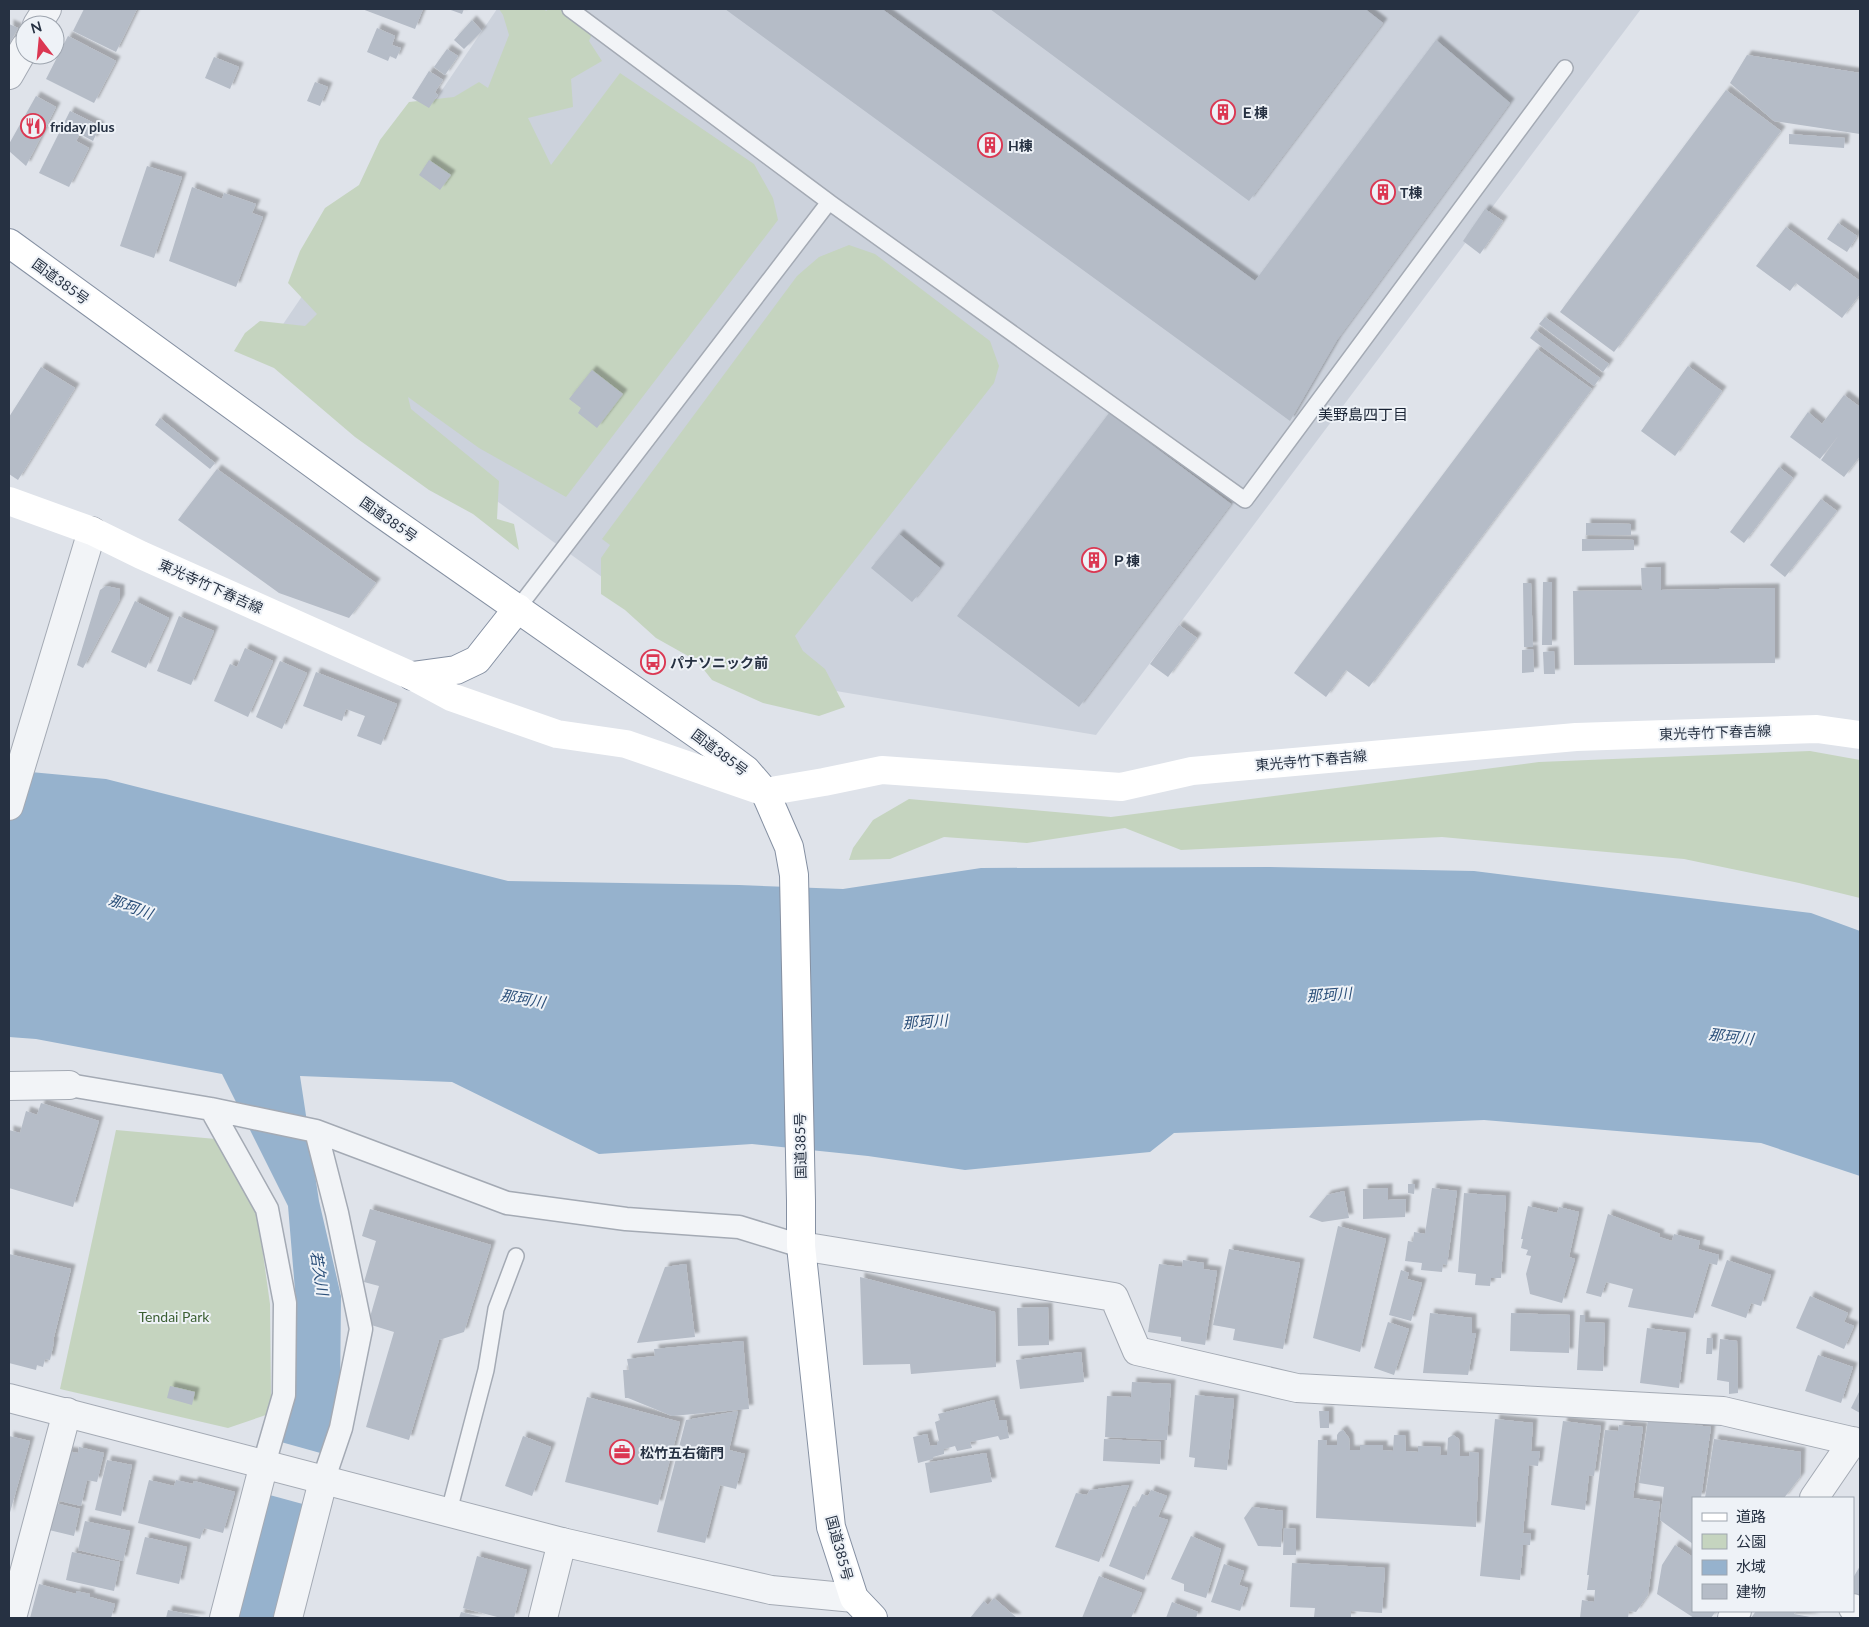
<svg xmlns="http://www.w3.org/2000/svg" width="1869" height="1627" font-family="Lato,'Noto Sans JP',sans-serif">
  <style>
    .built { fill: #ccd2dc }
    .green { fill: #c5d4bf }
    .water { fill: #96b2cd }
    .pier { fill: #dfe3ea }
    .building { fill: #b5bcc7; filter: url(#shadow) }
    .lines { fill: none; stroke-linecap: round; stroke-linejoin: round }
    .service-casing { stroke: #a4aab4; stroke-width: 18 }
    .pedestrian-casing { stroke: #a4aab4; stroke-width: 25 }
    .minor-casing { stroke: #a4aab4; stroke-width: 30 }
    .tertiary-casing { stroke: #a4aab4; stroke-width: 30 }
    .trunk-casing { stroke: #8590a2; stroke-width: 30 }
    .service { stroke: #f2f4f7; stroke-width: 15 }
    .pedestrian { stroke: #f2f4f7; stroke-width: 22 }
    .minor { stroke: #f2f4f7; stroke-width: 28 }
    .tertiary { stroke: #f2f4f7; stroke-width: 28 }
    .secondary { stroke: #fff; stroke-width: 28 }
    .trunk { stroke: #fff; stroke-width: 28 }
    .labels { text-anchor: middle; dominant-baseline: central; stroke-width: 4; stroke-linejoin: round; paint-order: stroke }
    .poi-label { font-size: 14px; font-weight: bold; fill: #263142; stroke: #eef2f7; text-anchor: start }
    .street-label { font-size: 14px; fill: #263142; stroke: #eef2f7 }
    .park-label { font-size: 14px; fill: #3b5f32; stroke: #eef2f7 }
    .neighbourhood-label { font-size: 15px; fill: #182233; stroke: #eef2f7 }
    .water-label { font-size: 15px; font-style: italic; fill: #2c507a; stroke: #eef2f7 }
  </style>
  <defs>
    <filter id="shadow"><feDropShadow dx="4.5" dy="-4.5" stdDeviation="1" flood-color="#0004"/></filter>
  </defs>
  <rect width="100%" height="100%" fill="#dfe3ea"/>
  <path class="built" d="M497,9H1641L1096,735L736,674L273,339Z"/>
  <path class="green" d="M499,9H544L546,11L549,9H584L598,20L589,41L602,61L571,79L573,107L528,118L551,165L620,73L754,164L773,198L778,220L566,497L479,448L408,397L411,409L499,481L497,519L514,524L519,550L473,514L429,490L355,437L274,368L234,351L245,333L260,321L305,326L317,314L288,283L300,251L325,208L359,185L380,140L409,102L454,97L479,82L488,88L509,35L503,15Z
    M849,245L875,254L990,341L999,366L994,383L795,636L803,651L825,669L845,707L819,716L763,703L712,680L697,661L656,638L625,610L601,594V558L610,545L602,539L797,276L819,257Z
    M1810,751L1860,760V898L1799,883L1684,859L1442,837L1181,850L1125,828L1027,843L944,837L890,859L849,860L853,848L873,820L909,799L1111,817L1539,762Z
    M116,1130L216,1139L258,1218L270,1304L271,1396L266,1415L228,1428L60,1389Z"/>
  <path class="water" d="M9,770L106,779L508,881L739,885L843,889L981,868L1267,867L1474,871L1811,913L1860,931V1176L1761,1143L1484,1120L1174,1133L1150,1152L965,1170L868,1156L752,1144L599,1154L452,1082L300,1076L319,1201L341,1296L340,1397L280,1618H232L293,1402L296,1302L288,1206L222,1074L36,1039L9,1037Z"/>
  <path class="pier" d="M281,1442L324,1454L310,1506L266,1494Z"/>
  <path class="building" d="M84,9H137L116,52L73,31Z
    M362,9H423L415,29Z
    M448,9H464L462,14Z
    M725,9H882L1255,281L1436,40L1510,103L1337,340L1290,421Z
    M990,9H1365L1383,23L1249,201Z
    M472,20L482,31L464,49L454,40Z
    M9,24L18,28L9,45Z
    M377,28L395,36L392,45L401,48L396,59L390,56L388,61L367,52Z
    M68,36L116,61L94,103L46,79Z
    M447,49L458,56L445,75L434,67Z
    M1747,55L1860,73V134L1774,121L1730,83Z
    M214,57L239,67L230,89L205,78Z
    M429,71L443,80L435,92L438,95L429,108L412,98Z
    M315,82L328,87L320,106L307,101Z
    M1726,90L1781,131L1614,352L1560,312Z
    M36,96L56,107L26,166L9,151V144Z
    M70,111L100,126L93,141L80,134L76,141L89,148L69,187L39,173Z
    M1789,134L1845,138L1844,148L1789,144Z
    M429,160L451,175L440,190L419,175Z
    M147,166L182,177L154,258L120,246Z
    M192,187L222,199L224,193L256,204L252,213L263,217L236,287L169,261Z
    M1485,209L1503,221L1480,254L1463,241Z
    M1838,223L1857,236L1847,252L1827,239Z
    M1786,227L1860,281V294L1842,318L1796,283L1790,291L1756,266Z
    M1545,317L1609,364L1603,372L1539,324Z
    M1536,330L1600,378L1594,386L1530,338Z
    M1537,349L1592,389L1369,687L1346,670L1326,697L1294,673Z
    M1688,366L1722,391L1675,456L1641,431Z
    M41,367L75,388L18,480L9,474V417Z
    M592,370L623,394L597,428L578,413L581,408L569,399Z
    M1844,395L1860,407V456L1844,477L1821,460L1839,435L1820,459L1790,437L1808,412L1822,424Z
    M1109,413L1231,504L1079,707L957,616Z
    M160,418L215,463L210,469L155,425Z
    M1779,467L1793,478L1744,543L1730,532Z
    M217,469L376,583L349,618L279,593L178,520Z
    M1821,499L1837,511L1785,577L1770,565Z
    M1586,523L1631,524V535H1586Z
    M899,534L940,568L912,602L871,568Z
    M1582,539L1634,540V550L1582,551Z
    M1661,567V590L1775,588V663L1574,665L1573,591L1642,590L1641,568Z
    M1543,582H1552V645H1542Z
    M1523,583H1531L1533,647H1524Z
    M106,586L120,589V599L83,668L77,665L100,590Z
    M135,601L169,618L146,668L111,652Z
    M179,616L214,631L191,685L157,671Z
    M1179,625L1197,638L1168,677L1150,664Z
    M245,648L273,661L248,717L214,701L230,664L237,667Z
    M1533,649L1534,672L1522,673V650Z
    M1554,651L1555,674H1544L1543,652Z
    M280,661L307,673L282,729L256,717Z
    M316,672L397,704L381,745L357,736L365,716L346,709L342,721L303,706Z
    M41,1103L99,1121L73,1207L9,1188V1130L20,1133L26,1111L37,1115Z
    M1408,1184H1415L1414,1194L1408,1193Z
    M1388,1188V1200L1406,1199L1405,1217L1363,1219V1189Z
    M1432,1188L1457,1191L1447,1265L1443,1264L1442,1272L1421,1270L1422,1263L1405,1261L1408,1241L1413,1242L1414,1232L1425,1234Z
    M1344,1191L1349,1218L1322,1222L1309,1217L1327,1195Z
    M1464,1193L1506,1196L1501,1278H1491L1490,1286L1475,1285L1476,1274L1458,1272Z
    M1528,1206L1557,1213L1559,1207L1579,1212L1569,1257L1575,1259L1562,1303L1530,1294L1526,1274L1531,1256L1526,1255L1528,1250L1521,1248L1523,1239H1521Z
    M370,1209L491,1245L464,1332L439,1340L409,1440L366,1427L394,1332L368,1324L379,1286L364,1282L376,1241L362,1236Z
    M1608,1214L1660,1234L1659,1237L1672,1241L1674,1234L1700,1241L1698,1249L1719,1255L1717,1265L1709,1263L1693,1318L1628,1307L1633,1289L1606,1282L1601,1297L1586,1293Z
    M1338,1226L1386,1239L1360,1352L1313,1338Z
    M1229,1249L1300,1263L1283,1349L1233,1340L1235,1329L1213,1325Z
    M9,1254L71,1269L53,1341L54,1342L50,1360L45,1359L43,1367L37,1365L36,1370L9,1363Z
    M1183,1260L1204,1263L1203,1269L1217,1271L1205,1345L1181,1341V1337L1148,1332L1159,1264L1182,1267Z
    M1727,1260L1771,1275L1761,1306L1751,1303L1746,1318L1711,1306Z
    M686,1264L695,1337L637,1343L665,1267Z
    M1401,1270L1409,1273L1407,1279L1422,1283L1411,1321L1389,1315Z
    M860,1277L995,1312L996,1367L911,1374L910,1364L863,1365Z
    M1810,1296L1848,1313L1844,1322L1854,1326L1844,1349L1796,1328Z
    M1048,1307L1049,1345L1018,1346L1017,1308Z
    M1430,1313L1472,1318V1333H1476L1468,1375L1423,1373Z
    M1511,1313L1570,1315L1569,1353L1510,1351Z
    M1580,1315H1585V1322L1605,1323L1603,1371L1577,1370Z
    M1388,1322L1409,1329L1394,1375L1374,1368Z
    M1647,1328L1686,1333L1679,1388L1640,1383Z
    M1707,1338H1713L1712,1354H1706Z
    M1720,1339L1737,1341L1738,1393L1729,1394V1382L1717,1380Z
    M743,1341L749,1409L672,1416L628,1398H625L623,1370H629L627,1359L655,1356L654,1349Z
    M1081,1352L1084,1382L1020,1389L1016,1360Z
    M1818,1355L1853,1367L1841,1403L1805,1391Z
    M1132,1382L1171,1384L1167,1440L1105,1437L1107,1396L1131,1397Z
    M170,1386L195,1392L192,1405L167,1398Z
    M1860,1390V1413L1851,1408Z
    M1195,1395L1234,1399L1227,1470L1194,1467L1195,1458L1189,1457Z
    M587,1397L680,1422L658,1505L565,1482Z
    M994,1400L999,1420H1006L1009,1438L1000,1440L998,1436L970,1442L972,1448L957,1451L955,1446L944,1449V1454L933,1457V1459L918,1463L913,1437L927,1434L930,1446L937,1445V1442L939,1441L935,1422L940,1420L938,1414Z
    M738,1411L729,1450L745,1454L736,1489L720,1485L705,1543L657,1532L686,1420Z
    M1319,1411H1329V1428H1320Z
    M1495,1419L1533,1423L1531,1451H1540L1538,1466L1529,1465L1523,1533L1531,1534L1530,1545H1523L1520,1580L1480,1576Z
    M1648,1419L1711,1427L1701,1498H1693V1544L1660,1520L1664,1487L1639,1483Z
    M1563,1421L1601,1426L1594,1476L1589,1475L1585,1510L1551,1505Z
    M1619,1425L1643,1427L1633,1498L1660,1502L1648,1595L1636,1612L1629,1611L1628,1618H1580L1582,1600L1594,1602L1595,1590H1587L1589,1575H1587L1605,1430L1618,1431Z
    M1343,1430L1349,1438L1350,1450H1360V1445H1383V1450L1393,1451L1394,1435H1405L1406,1451L1418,1452V1446L1441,1447L1440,1455H1447L1448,1438L1453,1435L1459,1439L1460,1456H1469L1470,1452L1479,1453L1476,1527L1316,1518L1318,1440H1327L1326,1445H1337V1435L1339,1432Z
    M9,1436L30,1441L9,1516Z
    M523,1436L551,1447L532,1496L505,1486Z
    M1104,1439L1161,1442L1160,1464L1103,1461Z
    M1714,1439L1801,1452L1800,1477L1784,1498H1705Z
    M79,1447L104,1453L97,1482L87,1480L81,1506L56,1500L67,1451L78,1453Z
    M986,1453L992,1482L930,1493L925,1463Z
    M107,1460L132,1465L121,1516L95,1510Z
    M149,1480L174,1486L176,1480L193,1484L194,1481L235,1492L223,1533L204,1528L200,1539L138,1523Z
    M1129,1485L1099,1562L1055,1547L1076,1493L1087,1495L1090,1490Z
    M1151,1490L1167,1496L1158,1517L1168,1520L1144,1580L1109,1566L1133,1506L1136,1507L1142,1494L1148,1496Z
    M55,1503L80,1509L74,1536L49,1530Z
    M1252,1507L1283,1511L1281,1547L1258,1546L1244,1518Z
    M85,1521L130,1531L123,1561L78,1550Z
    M1284,1528L1296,1529V1555H1283Z
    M1191,1536L1221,1549L1206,1598L1184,1591V1584L1171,1579Z
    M145,1537L187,1547L179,1584L136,1574Z
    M1675,1545L1693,1557V1611H1716L1711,1618H1694L1657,1594L1662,1565Z
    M72,1552L120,1562L114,1591L66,1580Z
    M477,1556L527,1570L514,1618H501L463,1608Z
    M1292,1563L1385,1568L1382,1613L1351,1611V1618H1337L1314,1617L1315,1608L1290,1607Z
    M1224,1564L1244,1571L1239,1585L1248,1588L1240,1611L1211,1602Z
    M1860,1566V1602L1853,1597V1578Z
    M1099,1576L1142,1593L1131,1618H1082Z
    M39,1584L76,1594V1591L90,1594V1597L115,1604L111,1618H30Z
    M994,1598L1017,1618H970L984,1601L988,1605Z
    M1172,1602L1198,1612L1196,1618H1166Z
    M168,1610L201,1617V1618H166Z
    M1756,1611H1796L1794,1614L1816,1618H1751Z
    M461,1612L485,1618H459Z"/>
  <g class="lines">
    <defs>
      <path id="service" d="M570,9L829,202
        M518,608L829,202L1245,500L1565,68
        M449,1511L486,1370L496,1309L516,1256"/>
      <path id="pedestrian" d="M69,1085L211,1109L267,1209L285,1303L284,1395L264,1464
        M211,1109L316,1131L507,1203L626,1219L739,1227L801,1246
        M316,1131L337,1213L361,1329L341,1428L323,1481"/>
      <path id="minor" d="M37,25L47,9
        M9,75L25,47
        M9,1086L69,1085
        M801,1246L1114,1297L1137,1351L1297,1388L1723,1411L1860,1443
        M1814,1498L1853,1441
        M1853,1608L1860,1613
        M12,1618L67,1412
        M224,1618L264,1464
        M288,1618L323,1481
        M543,1618L562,1542
        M1732,1618L1737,1611"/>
      <path id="tertiary" d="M9,806L92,531
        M9,1398L562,1542L771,1590L854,1598"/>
      <path id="trunk" d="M9,243L375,509L711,744L746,770L765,792L789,847L794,875L801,1201V1246L831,1527L854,1598L873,1618
        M412,676L456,670L477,660L518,608"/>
    </defs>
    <use href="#service" class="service-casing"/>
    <use href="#pedestrian" class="pedestrian-casing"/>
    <use href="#minor" class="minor-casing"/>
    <use href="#tertiary" class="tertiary-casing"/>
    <use href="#trunk" class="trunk-casing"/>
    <use href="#service" class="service"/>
    <use href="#pedestrian" class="pedestrian"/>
    <use href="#minor" class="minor"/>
    <use href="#tertiary" class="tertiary"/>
    <path class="secondary" d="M9,501L92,531L141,555L412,676L451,697L557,734L626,744L765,792L824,782L882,770L1121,787L1192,771L1576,737L1817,729L1860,735"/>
    <use href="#trunk" class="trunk"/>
  </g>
  <defs>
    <symbol id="building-ring" viewBox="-11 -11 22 22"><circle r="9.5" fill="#eef2f7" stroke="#db3752" stroke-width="1.5"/><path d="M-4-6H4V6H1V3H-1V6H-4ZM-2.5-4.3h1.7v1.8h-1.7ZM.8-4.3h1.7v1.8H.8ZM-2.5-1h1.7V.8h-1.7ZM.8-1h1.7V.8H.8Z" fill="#db3752"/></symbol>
    <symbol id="restaurant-ring" viewBox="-11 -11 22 22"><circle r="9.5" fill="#eef2f7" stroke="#db3752" stroke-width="1.5"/><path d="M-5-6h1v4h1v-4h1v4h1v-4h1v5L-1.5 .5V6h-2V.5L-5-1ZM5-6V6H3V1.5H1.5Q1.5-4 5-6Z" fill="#db3752"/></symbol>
    <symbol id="bus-ring" viewBox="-11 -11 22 22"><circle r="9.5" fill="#eef2f7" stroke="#db3752" stroke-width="1.5"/><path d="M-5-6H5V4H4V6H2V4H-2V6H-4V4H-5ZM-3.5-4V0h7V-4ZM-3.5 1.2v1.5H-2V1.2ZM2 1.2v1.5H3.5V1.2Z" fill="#db3752"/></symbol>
    <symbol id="office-ring" viewBox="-11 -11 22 22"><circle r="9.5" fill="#eef2f7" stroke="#db3752" stroke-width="1.5"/><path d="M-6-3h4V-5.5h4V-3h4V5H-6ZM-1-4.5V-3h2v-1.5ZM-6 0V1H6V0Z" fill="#db3752"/></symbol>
  </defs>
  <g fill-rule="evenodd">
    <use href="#building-ring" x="1209" y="98" width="28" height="28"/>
    <use href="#restaurant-ring" x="19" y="112" width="28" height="28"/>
    <use href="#building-ring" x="976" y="131" width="28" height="28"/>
    <use href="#building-ring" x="1369" y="178" width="28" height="28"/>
    <use href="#building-ring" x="1080" y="546" width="28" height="28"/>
    <use href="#bus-ring" x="639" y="648" width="28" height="28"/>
    <use href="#office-ring" x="608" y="1438" width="28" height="28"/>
  </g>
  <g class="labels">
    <g class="poi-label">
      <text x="1240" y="112">Ｅ棟</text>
      <text x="50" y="126">friday plus</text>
      <text x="1008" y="145">H棟</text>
      <text x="1400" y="192">T棟</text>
      <text x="1112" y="560">Ｐ棟</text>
      <text x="670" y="662">パナソニック前</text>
      <text x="640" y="1452">松竹五右衛門</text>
    </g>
    <g class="street-label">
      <text transform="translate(61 281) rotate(36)">国道385号</text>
      <text transform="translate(389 519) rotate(35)">国道385号</text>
      <text transform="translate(211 586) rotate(24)">東光寺竹下春吉線</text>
      <text transform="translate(1715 732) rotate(-2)">東光寺竹下春吉線</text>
      <text transform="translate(720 752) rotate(37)">国道385号</text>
      <text transform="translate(1311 760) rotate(-5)">東光寺竹下春吉線</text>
      <text transform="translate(800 1146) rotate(-91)">国道385号</text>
      <text transform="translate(840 1548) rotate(75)">国道385号</text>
    </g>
    <g class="park-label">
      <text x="174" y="1316">Tendai Park</text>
    </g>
    <g class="neighbourhood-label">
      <text x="1363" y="414">美野島四丁目</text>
    </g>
    <g class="water-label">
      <text transform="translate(131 906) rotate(20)">那珂川</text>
      <text transform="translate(1329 994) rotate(-4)">那珂川</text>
      <text transform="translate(523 998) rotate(10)">那珂川</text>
      <text transform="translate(925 1021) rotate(-4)">那珂川</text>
      <text transform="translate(1731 1036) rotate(7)">那珂川</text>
      <text transform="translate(320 1273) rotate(81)">若久川</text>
    </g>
  </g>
  <rect width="1869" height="1627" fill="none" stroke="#263142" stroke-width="20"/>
  <rect x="1692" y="1497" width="162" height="115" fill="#eef2f7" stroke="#9ea5af"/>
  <rect x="1702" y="1513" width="25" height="8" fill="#ffffff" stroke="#9ea5af"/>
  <text x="1736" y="1522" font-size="15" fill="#263142">道路</text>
  <rect x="1702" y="1534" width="25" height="15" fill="#c5d4bf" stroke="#9ea5af"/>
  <text x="1736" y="1547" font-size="15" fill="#263142">公園</text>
  <rect x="1702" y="1560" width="25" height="15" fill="#96b2cd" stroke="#9ea5af"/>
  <text x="1736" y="1572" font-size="15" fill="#263142">水域</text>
  <rect x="1702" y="1584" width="25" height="15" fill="#b5bcc7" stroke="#9ea5af"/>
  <text x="1736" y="1597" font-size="15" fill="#263142">建物</text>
  <g transform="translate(40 40) rotate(344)"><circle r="24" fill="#eef2f7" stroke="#9ea5af"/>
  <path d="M0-4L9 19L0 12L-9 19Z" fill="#db3752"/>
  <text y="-8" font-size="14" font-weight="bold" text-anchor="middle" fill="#263142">N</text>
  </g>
</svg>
